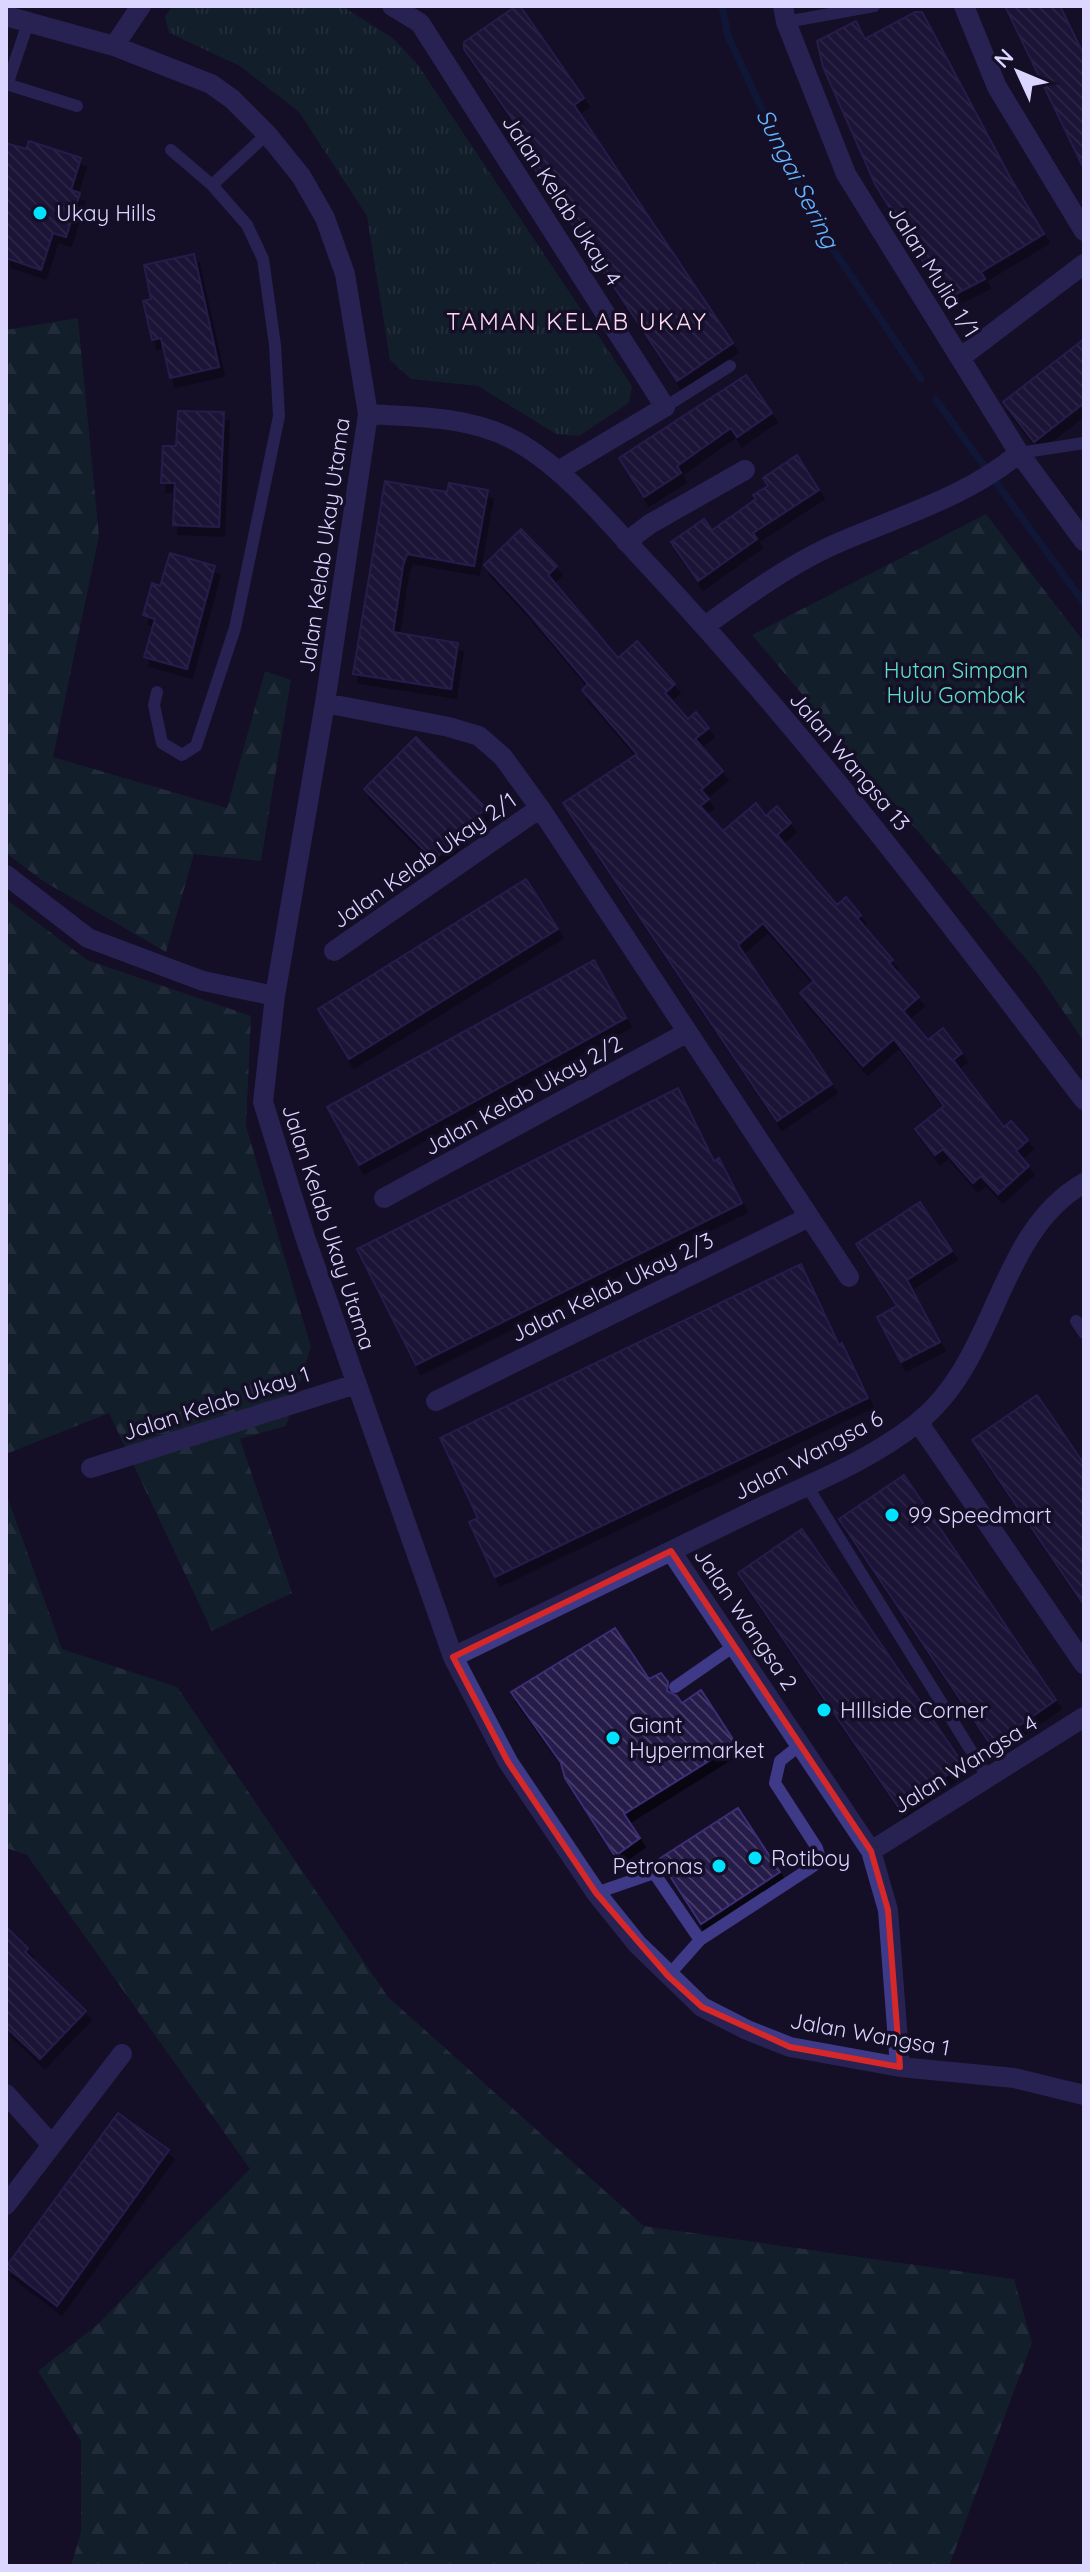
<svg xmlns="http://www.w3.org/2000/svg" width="1090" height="2572" font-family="Quicksand,sans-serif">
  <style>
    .forest { fill: url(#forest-firs) }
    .park { fill: url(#park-tufts) }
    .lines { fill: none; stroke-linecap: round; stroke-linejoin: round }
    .stream { stroke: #0c224a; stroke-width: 7 }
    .building { fill: url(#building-back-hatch); stroke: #3c2d75; stroke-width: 2; filter: url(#shadow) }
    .lane { stroke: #3e3a87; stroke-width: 12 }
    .street { stroke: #3e3a87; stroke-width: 20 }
    .marked { fill: none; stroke: #d62828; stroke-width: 6; stroke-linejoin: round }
    .poi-dot { fill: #02e1ff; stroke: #140f27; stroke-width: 3 }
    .labels { text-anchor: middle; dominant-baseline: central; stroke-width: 7; stroke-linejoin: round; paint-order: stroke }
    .street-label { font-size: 22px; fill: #dbd6ff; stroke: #140f27 }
    .poi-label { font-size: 22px; fill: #dbd6ff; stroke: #140f27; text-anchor: start }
    .park-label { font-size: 22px; fill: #5fe2c3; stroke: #140f27 }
    .water-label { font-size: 24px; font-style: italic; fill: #64b4ff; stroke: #140f27 }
    .neighbourhood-label { font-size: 24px; letter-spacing: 2px; fill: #ffd8f0; stroke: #140f27 }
  </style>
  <defs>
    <pattern id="forest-firs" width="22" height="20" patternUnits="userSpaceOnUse" patternTransform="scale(2)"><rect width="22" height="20" fill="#123131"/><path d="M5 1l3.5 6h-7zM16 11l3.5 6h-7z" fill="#344e50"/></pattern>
    <pattern id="park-tufts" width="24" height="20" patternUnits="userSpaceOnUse" patternTransform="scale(2)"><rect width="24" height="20" fill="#123131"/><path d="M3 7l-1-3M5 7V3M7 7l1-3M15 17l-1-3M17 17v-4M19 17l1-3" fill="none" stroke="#344e50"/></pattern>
    <pattern id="building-back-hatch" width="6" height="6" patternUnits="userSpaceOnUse" patternTransform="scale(2)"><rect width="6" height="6" fill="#251b49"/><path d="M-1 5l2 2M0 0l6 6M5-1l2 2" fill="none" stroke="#443b64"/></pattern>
    <filter id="shadow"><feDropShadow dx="5" dy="9" stdDeviation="0" flood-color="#0009"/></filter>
  </defs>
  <rect width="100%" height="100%" fill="#140f27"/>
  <path class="forest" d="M78,318L99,536L53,757L227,808L265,671L291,680L261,861L194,854L166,952L43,881L6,853V330Z
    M986,514L1084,642V1042L1036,971L752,635Z
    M6,899L87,960L251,1016L246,1126L311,1347L286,1426L240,1439L292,1593L212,1631L109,1413L6,1454Z
    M6,1493L62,1649L177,1687L388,1997L644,2226L1014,2279L1032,2343L949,2566H71L81,2532V2441L38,2371L97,2325L250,2169L27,1855L6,1848Z"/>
  <path class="park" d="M172,6H342L394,39L418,65L632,386L629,403L579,436L556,434L478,386L411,379L390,360L367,216L299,112L240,66L169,33L165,17Z"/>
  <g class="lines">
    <path class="stream" d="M722,6L728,36L814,221L921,379
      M936,400L1084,603"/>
  </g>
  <path class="building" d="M516,6H520L584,98L574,105L733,343L677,381L522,150L530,145L464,49V42Z
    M1005,6H1060L1084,55V169Z
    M915,12H922L1010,177L1044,234L981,272L985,279L946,299L875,184L823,67L817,41L856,21L865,39Z
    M29,141L81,158L71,190L80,193L66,237L53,233L41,270L6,258V143L26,149Z
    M194,254L219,367L170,378L161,338L152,340L143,301L151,299L144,265Z
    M1084,339V403L1034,442L1003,402Z
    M746,375L772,413L737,437L731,428L677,466L681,473L644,497L619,458Z
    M178,411L224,412L219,527L173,525L175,483H161L163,446H176Z
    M797,455L819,490L753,533L757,539L698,581L671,542L704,519L712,530L756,499L753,495L768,486L763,478Z
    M385,481L447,492L449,483L488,490L474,566L407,554L403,566L393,632L458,643L451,689L353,674Z
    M521,529L557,566L548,575L618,658L637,641L675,684L665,693L688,719L696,712L709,728L695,739L723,771L701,790L709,799L700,806L723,831L756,803L766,816L777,806L791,823L777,835L837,905L846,897L861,915L857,918L893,960L889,963L919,997L903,1011L928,1040L943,1028L962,1053L953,1060L1004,1127L1011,1121L1028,1140L1016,1151L1029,1166L998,1194L981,1176L973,1183L943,1149L935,1155L915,1129L944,1106L894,1039L863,1066L800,993L814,981L763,923L738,945L832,1084L777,1121L563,803L637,754L582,690L588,684L526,610L484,565Z
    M170,553L215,566L187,669L144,657L155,619L143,615L152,583L160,586Z
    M416,737L486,808L434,860L364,789Z
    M526,879L558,929L349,1059L318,1009Z
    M594,960L626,1018L359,1165L327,1107Z
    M678,1088L714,1161L719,1158L742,1203L416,1365L357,1249Z
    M920,1202L952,1251L907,1280L940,1342L901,1362L877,1317L897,1306L856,1244Z
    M801,1264L839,1345L842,1343L868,1398L495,1577L469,1522L478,1518L440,1438Z
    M1037,1395L1084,1464V1605L972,1440Z
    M904,1475L1056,1700L991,1745L839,1519Z
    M802,1529L963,1764L899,1808L738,1573Z
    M615,1628L649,1679L661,1673L668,1682L667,1691L677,1696L682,1703L701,1690L736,1744L624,1814L640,1838L615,1856L565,1778L561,1763L511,1692Z
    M738,1808L780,1872L701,1924L659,1859Z
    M6,1927L28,1948L25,1952L86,2011L40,2059L6,2027Z
    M118,2113L169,2150L57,2306L6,2267Z"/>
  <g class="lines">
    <path class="lane" d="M786,22L874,6
      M6,84L77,106
      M7,85L28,23
      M212,185L267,134
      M665,407L730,366
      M1019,453L1084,443
      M157,692L154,705L162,743L182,755L196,746L235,628L279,416L275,345L263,259L247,225L212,185L171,150
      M1076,1321L1084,1333
      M807,1486L988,1778
      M675,1687L734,1646
      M596,1893L654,1873L700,1940L815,1865L819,1855L817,1848L775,1783L780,1761L800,1745
      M668,1976L700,1940"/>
    <path class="street" d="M392,6L420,23L665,407L558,471
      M783,6L786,22L846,174L1019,453L1084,541
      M964,6L997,87L1084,231
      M6,16L114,46L211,84L232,99L267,134L301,176L325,218L345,274L368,414L325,703L275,996L263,1102L305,1237L453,1657L508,1762L596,1893L637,1944L702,2007L747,2030L790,2047L900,2067L1014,2078L1084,2095
      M114,46L141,6
      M960,358L1084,264
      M368,414C416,417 466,416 510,438C564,465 611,526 652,569C808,736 946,918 1084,1100
      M626,542L650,524L745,470
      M705,626C745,597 786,567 831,546C893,518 966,498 1019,453
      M325,703L449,727L479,736L503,757L540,808L849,1277
      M6,875L88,938L203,981L275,996
      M334,951L540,808
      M384,1198L686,1033
      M436,1401L809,1217
      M918,1422L1084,1664
      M91,1468L356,1384
      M671,1551L871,1851L888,1910L900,2067
      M453,1657C551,1609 649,1562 747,1514C804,1486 867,1463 917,1423C998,1360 996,1233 1084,1183
      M871,1851L1084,1717
      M6,2094L52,2145
      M6,2205L122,2054"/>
  </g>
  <path d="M0 0H1090V2572H0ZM671,1551L871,1851L888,1910L900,2067L790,2047L702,2007L668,1976L596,1893L508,1762L453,1657Z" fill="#140f27" fill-opacity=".55" fill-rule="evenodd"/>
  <path class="marked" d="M671,1551L871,1851L888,1910L900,2067L790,2047L702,2007L668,1976L596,1893L508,1762L453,1657Z"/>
  <g class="poi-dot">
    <circle cx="40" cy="213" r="8"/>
    <circle cx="892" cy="1515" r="8"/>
    <circle cx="824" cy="1710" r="8"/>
    <circle cx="613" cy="1738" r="8"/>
    <circle cx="755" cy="1858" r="8"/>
    <circle cx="719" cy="1866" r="8"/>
  </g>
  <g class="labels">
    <g class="street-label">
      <text transform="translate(562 200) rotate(57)">Jalan Kelab Ukay 4</text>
      <text transform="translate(934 271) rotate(58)">Jalan Mulia 1/1</text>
      <text transform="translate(324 545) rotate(-82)">Jalan Kelab Ukay Utama</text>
      <text transform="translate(850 761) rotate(50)">Jalan Wangsa 13</text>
      <text transform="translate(424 860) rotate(-35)">Jalan Kelab Ukay 2/1</text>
      <text transform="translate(523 1095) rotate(-29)">Jalan Kelab Ukay 2/2</text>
      <text transform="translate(329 1227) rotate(72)">Jalan Kelab Ukay Utama</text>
      <text transform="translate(612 1287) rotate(-26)">Jalan Kelab Ukay 2/3</text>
      <text transform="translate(216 1403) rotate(-18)">Jalan Kelab Ukay 1</text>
      <text transform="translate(808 1455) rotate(-28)">Jalan Wangsa 6</text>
      <text transform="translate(746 1619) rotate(56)">Jalan Wangsa 2</text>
      <text transform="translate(965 1764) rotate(-32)">Jalan Wangsa 4</text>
      <text transform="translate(870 2034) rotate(10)">Jalan Wangsa 1</text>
    </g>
    <g class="poi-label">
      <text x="56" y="213">Ukay Hills</text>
      <text x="908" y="1515">99 Speedmart</text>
      <text x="840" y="1710">HIllside Corner</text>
      <text x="629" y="1725">Giant<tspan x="629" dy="25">Hypermarket</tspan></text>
      <text x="771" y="1858">Rotiboy</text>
      <text x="703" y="1866" text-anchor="end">Petronas</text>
    </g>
    <g class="park-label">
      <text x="956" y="670">Hutan Simpan<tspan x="956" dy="25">Hulu Gombak</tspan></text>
    </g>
    <g class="water-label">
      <text transform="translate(798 178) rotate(63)">Sungai Sering</text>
    </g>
    <g class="neighbourhood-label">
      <text x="577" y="321">TAMAN KELAB UKAY</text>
    </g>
  </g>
  <rect width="1090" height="2572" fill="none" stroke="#dbd6ff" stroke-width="16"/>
  <g transform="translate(1018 72) rotate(314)" stroke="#140f27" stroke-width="6" paint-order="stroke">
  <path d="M0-6L14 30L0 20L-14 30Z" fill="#dbd6ff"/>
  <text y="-12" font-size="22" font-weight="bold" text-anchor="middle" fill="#dbd6ff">N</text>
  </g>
</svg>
